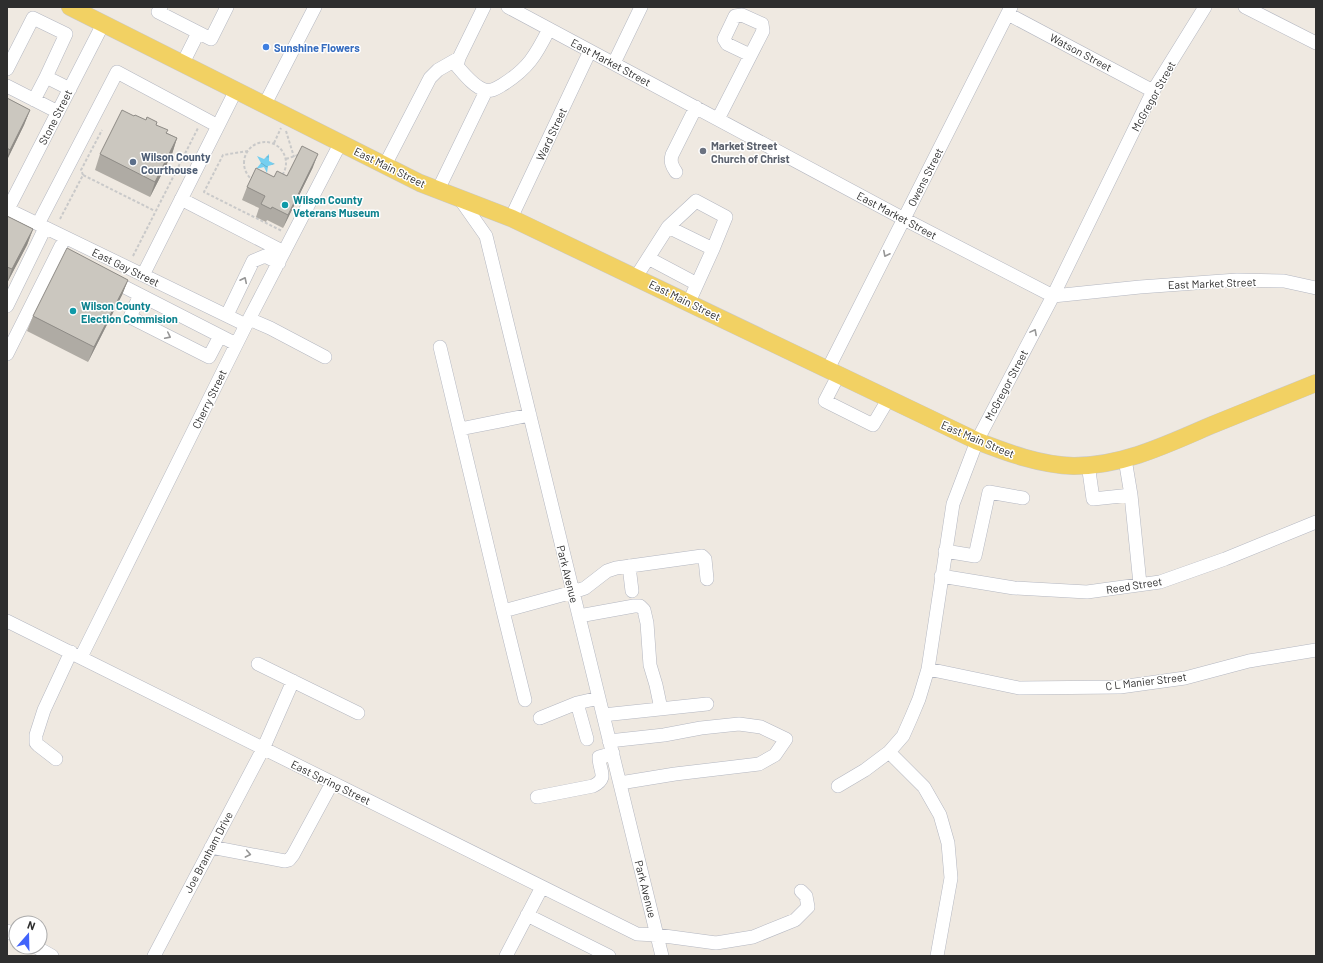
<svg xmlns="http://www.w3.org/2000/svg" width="1323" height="963" font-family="Barlow,sans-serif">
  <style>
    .water { fill: url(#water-waves) }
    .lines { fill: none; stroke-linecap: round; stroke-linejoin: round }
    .minor-casing { stroke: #b4b7c1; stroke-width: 14 }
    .major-casing { stroke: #c9c9c9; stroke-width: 18 }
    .path { stroke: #c9c9c9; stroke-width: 2; stroke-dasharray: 3 2; stroke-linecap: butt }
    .minor { stroke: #fff; stroke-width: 13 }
    .major { stroke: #f2d163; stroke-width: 17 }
    .wall { fill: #afaba4 }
    .shaded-wall { fill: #8e8b86 }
    .building { fill: #cbc7bf; stroke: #8e8b86 }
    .oneway { stroke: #969696 }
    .shop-dot { fill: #3f7fe0; stroke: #fff; stroke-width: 1.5 }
    .worship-dot { fill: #6b7280; stroke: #fff; stroke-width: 1.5 }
    .service-dot { fill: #5c6f8a; stroke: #fff; stroke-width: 1.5 }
    .culture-dot { fill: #0f9aa8; stroke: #fff; stroke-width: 1.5 }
    .labels { text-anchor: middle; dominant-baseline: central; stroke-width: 3; stroke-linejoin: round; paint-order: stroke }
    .shop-label { font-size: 11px; font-weight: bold; fill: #366cbe; stroke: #fff; text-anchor: start }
    .street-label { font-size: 11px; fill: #2e2e2e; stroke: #fff }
    .worship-label { font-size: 11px; font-weight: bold; fill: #5b616d; stroke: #fff; text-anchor: start }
    .service-label { font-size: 11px; font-weight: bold; fill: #4e5e75; stroke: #fff; text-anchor: start }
    .culture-label { font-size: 11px; font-weight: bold; fill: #0d838f; stroke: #fff; text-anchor: start }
  </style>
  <defs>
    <pattern id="water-waves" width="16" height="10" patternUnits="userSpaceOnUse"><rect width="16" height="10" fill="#75cff0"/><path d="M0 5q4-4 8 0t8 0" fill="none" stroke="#66b2ce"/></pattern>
  </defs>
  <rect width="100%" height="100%" fill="#efe9e1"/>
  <path class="water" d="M269,154V161L275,164L268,166L267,173L264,167L256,169L261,163L257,156L264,159Z"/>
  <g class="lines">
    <defs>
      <path id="minor" d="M161,7L158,12L211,39L227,7
        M484,7L459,58L457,66C464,74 474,87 485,90C491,92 497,88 502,85C528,69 536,55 549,29
        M508,7L904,219L1053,296L1140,287L1237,280L1284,281L1316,288
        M1245,7L1316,43
        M1008,14L1153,91
        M183,63L198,33
        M614,63L641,7
        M7,69L33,18L66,34L46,77L70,89
        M7,86L58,112
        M34,100L46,77
        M265,104L315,7
        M718,119L763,31L762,24L742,15L735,16L724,39L727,44L750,55
        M385,165L430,78L438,70L459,58
        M676,172C672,166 670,162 672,155L696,107
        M438,190L486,91
        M181,199L284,252
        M460,199L486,236L662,956
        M7,209L246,325
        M8,209L103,24
        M511,218L590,51
        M38,224L117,72L218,126L236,90
        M668,227L696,201L726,217L713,249
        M58,253L79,264
        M648,258L697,284
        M143,275L218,126
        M636,277L668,227L713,249L689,302
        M109,279L236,344
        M140,295L130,317L209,357L220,336
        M7,306L45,228
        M227,315L253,261L265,256L279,263
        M249,319L270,328L325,357
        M440,347L503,611L573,592L585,588L607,571L616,568L702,556L705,559L707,579
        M7,354L61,246
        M828,369L1011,7
        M839,374L825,401L873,425L889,398
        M460,429L530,415
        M1088,464L1093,499L1131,495L1125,459
        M1131,495L1140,584
        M945,551L975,556L989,492L1023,498
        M629,566L632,591
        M941,576L1014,588L1087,592L1160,582L1225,559L1316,522
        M503,611L525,700
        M579,616L634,606H640L644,610L647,623L650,665L656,685L661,709
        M7,621L637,934L657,935L716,943L753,937L795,920L808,907L806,896L801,891
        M81,657L246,325L341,142
        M258,664L358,713
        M928,669L1019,688L1120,687L1185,678L1249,661L1316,650
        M577,703L587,739
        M603,715L707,704
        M540,718L577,703L599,698
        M609,741L664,735L701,728L739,724L761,727L786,739L775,755L759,764L675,774L620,783
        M889,752L924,787L940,815L948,843L951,878L937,956
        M56,759L38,745L36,743V735L44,710L71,652
        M838,786L865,770L889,752L903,736L911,718L919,699L928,669L953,504L977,441L1053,296L1153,91L1205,7
        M537,797L593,786C609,778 599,771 599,757L613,753
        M211,847L285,861L289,860L293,855L332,783
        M527,915L609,956
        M7,931L16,936
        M36,947L52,956
        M154,956L263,749L293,681
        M506,956L542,887"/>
      <path id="major" d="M70,7L420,183L511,218L977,441C1008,453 1040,465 1074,466C1123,466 1168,444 1212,425C1247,411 1281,397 1316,383"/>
    </defs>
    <use href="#minor" class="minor-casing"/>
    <use href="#major" class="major-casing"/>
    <path class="path" d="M286,131L294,157
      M244 163a21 21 0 1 1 42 0a21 21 0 1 1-42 0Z
      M274,143L281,128
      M248,151L223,155L204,192L282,231
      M286,159L298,155
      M83,175L81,170L102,130
      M60,219L83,175L155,211
      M133,256L198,128"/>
    <use href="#minor" class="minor"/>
    <use href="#major" class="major"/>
  </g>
  <path class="wall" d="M7,98L30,110L24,125L7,160Z
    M156,125L167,133L177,138L172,154L150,197L95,170L100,154Z
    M313,167L283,228L267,220L266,222L256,217L259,208L242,200L247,187L274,177L287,176Z
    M7,216L33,229L27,245L7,283Z
    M128,280L122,295L88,362L27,331L33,316Z"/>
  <path class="shaded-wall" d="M30,110L24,125L7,160V158L10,150Z
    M177,138L172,154L150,197L155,182Z
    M318,154L313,167L283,228L288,215Z
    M33,229L27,245L7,283L12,269Z
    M128,280L122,295L88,362L94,347Z"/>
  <path class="building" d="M7,98L30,110L10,150L7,148Z
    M122,110L134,116L135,115L146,120L147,117L157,122L156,125L168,130L166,133L177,138L155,182L100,154Z
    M302,146L318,154L288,215L272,207L271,209L261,204L265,196L247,187L256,168L274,177L277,171L287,176Z
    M7,216L33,229L12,269L7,267Z
    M67,248L128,280L94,347L33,316Z"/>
  <defs><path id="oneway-chevron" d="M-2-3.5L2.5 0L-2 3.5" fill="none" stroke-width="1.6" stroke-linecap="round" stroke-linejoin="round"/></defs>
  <g class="oneway">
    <use href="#oneway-chevron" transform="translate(886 254) rotate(117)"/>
    <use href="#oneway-chevron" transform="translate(244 280) rotate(-64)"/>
    <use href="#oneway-chevron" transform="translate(1034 332) rotate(-62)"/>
    <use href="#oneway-chevron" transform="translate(168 336) rotate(26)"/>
    <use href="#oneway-chevron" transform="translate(248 854) rotate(11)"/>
  </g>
  <circle class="shop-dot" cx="266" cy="47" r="4"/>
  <circle class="worship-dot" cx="703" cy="151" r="4"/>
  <circle class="service-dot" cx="133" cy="162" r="4"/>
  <g class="culture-dot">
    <circle cx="285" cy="205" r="4"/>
    <circle cx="73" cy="311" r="4"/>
  </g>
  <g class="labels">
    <g class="shop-label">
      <text x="274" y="47">Sunshine Flowers</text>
    </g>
    <g class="street-label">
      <text transform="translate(1081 52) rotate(28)">Watson Street</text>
      <text transform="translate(611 62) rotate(28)">East Market Street</text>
      <text transform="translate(1153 96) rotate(-61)">McGregor Street</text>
      <text transform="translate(55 117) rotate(-63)">Stone Street</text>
      <text transform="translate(551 134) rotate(-65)">Ward Street</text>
      <text transform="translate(390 167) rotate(26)">East Main Street</text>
      <text transform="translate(925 177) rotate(-63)">Owens Street</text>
      <text transform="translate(897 215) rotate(28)">East Market Street</text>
      <text transform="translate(126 267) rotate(26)">East Gay Street</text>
      <text transform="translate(1212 283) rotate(-2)">East Market Street</text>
      <text transform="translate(685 300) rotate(26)">East Main Street</text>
      <text transform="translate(1006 385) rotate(-62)">McGregor Street</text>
      <text transform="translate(209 399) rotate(-64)">Cherry Street</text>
      <text transform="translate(978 439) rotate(23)">East Main Street</text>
      <text transform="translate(568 574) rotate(76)">Park Avenue</text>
      <text transform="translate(1134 585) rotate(-9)">Reed Street</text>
      <text transform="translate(1146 681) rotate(-7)">C L Manier Street</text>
      <text transform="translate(331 782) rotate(26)">East Spring Street</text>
      <text transform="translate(208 852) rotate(-62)">Joe Branham Drive</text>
      <text transform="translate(646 889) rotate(76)">Park Avenue</text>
    </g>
    <g class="worship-label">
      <text x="711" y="145">Market Street<tspan x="711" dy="13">Church of Christ</tspan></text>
    </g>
    <g class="service-label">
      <text x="141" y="156">Wilson County<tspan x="141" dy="13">Courthouse</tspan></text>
    </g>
    <g class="culture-label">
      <text x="293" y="199">Wilson County<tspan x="293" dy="13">Veterans Museum</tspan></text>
      <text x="81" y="305">Wilson County<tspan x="81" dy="13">Election Commision</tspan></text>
    </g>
  </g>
  <rect width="1323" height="963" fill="none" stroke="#2e2e2e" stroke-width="16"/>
  <g transform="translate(28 935) rotate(20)"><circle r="19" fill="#ffffff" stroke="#ababab"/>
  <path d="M0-3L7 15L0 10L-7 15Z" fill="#4264fb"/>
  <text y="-6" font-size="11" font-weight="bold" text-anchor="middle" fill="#2e2e2e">N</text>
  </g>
</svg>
